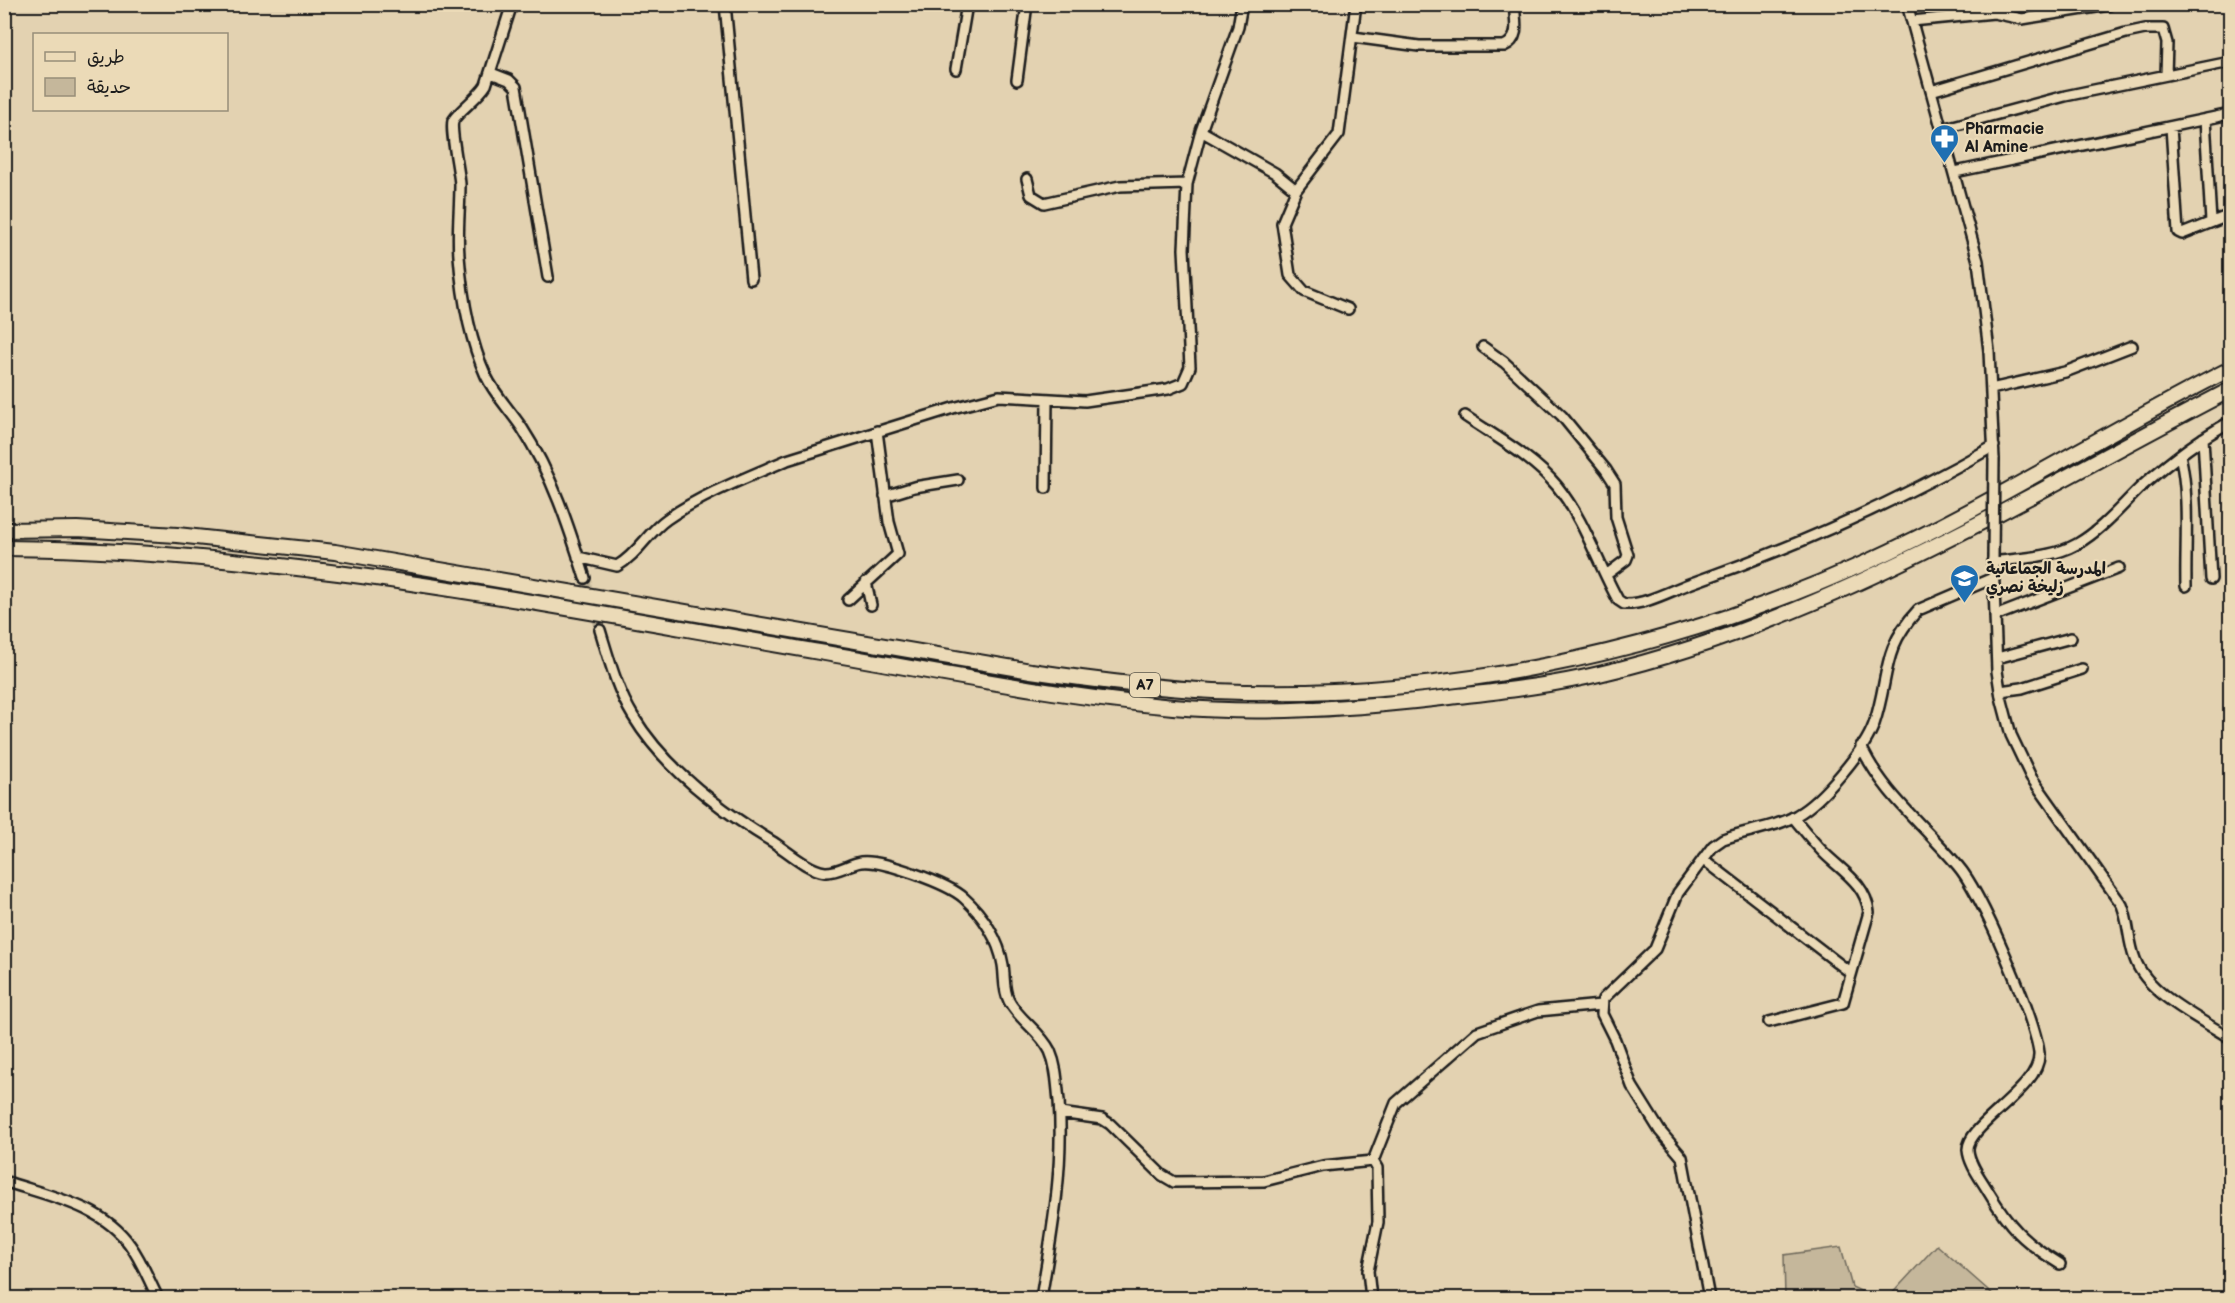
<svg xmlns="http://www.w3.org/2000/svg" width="2235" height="1303" font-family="'Balsamiq Sans','Playpen Sans Arabic',sans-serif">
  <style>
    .green { fill: #c5b79b; stroke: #706a5c; stroke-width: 1.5 }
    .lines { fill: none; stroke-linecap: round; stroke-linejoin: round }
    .minor-tunnel { stroke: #bbae93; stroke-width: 9; stroke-dasharray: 9 4.5; stroke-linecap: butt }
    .minor-casing { stroke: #1c1c1c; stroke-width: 14 }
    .highway-casing { stroke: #1c1c1c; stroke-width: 18 }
    .minor { stroke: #ebdab7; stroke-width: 9 }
    .highway { stroke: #ebdab7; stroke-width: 14 }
    .minor-bridge-casing { stroke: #1c1c1c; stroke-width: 14; stroke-linecap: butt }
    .minor-bridge { stroke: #ebdab7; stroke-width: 9 }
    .labels { text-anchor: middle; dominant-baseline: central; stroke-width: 4.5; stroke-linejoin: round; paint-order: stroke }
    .shield { fill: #ebdab7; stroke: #5a554a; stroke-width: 1.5 }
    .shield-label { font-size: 15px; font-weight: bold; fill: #1c1c1c }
    .poi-label { font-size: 16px; font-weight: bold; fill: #1c1c1c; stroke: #ebdab7; text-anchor: start }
  </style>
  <rect width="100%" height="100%" fill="#e3d2b1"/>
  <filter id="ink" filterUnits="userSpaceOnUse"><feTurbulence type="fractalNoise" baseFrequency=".0167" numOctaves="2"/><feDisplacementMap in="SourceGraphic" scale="12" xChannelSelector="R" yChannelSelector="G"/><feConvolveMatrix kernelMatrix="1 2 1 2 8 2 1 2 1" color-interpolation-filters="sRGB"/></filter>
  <g filter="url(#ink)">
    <path class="green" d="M1937,1245L1996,1297L1995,1298H1888Z
      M1841,1247L1852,1287L1875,1298H1785L1784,1255Z"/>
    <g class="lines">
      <path class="minor-tunnel" d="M585,578L600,630"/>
      <defs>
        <path id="minor" d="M512,4L486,85C479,97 456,113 453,121C450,130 459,170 460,184C460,208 457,232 459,256C462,295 470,341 486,376C495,395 510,410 522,428C552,474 569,527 585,578
          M725,4L751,279
          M1907,4L1978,261L1989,351L1994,459
          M1912,21L1994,13L2022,19L2109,5
          M1353,37L1419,46H1504C1521,39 1515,20 1514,4
          M956,69L967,4
          M491,73L509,80L516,87L548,277
          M1017,80L1027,4
          M1931,91L2126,33L2145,29H2163L2167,43L2166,75
          M2205,119L2211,222
          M2171,127L2178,232L2182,234L2230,215
          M1942,129L2065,96L2230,62
          M1201,131L1275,173L1296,190L1282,223L1290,275L1304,291L1348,309
          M1955,172L2230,114
          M1027,179L1031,195L1044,203L1120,186L1187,184
          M1296,190L1339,134L1356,4
          M1483,347L1504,362L1562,416L1606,470L1615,484L1616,517L1628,555L1626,560L1606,575
          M1991,389L2065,372L2132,346
          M1465,416C1496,437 1533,457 1557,486C1585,521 1597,562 1618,600L1624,604C1645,605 1670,591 1689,584C1795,547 1897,502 1994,446
          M2203,438L2211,579
          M2180,455C2190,497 2185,543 2186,586
          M1046,488L1047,399
          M885,496L914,487L958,480
          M578,557L617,566C638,554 648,532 667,519C703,494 748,477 787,460L953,408L999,396L1085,401L1168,389L1183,383L1190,367L1184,249L1187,184L1201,131L1238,27L1242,4
          M1993,558L1997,671L2001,697L2011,735L2031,777L2122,905C2129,922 2128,941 2135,959C2147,994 2201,1019 2230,1038
          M1992,562C2020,558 2052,558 2077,544C2103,529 2121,506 2142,486C2169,462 2199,439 2230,422
          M866,582L871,605
          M848,600L898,554L889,522L877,431
          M1995,616L2119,568
          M600,630C609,659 617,690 633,716C665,769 720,810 773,842C787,851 808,870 825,872C837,873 849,864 861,862C881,859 949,884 964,898C983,915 999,940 1003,965C1005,977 1003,990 1009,1001C1019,1020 1040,1031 1050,1051C1057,1067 1057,1084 1059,1101C1064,1168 1052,1233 1041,1298
          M1997,658L2071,638
          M2000,691L2022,688L2082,669
          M1861,746C1882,793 1926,827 1958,866C1981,892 2035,1018 2039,1053C2042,1088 1966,1125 1968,1150C1969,1164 1981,1179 1988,1191C2010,1228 2023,1241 2060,1264
          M1703,859L1851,973
          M1769,1022L1843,1003L1869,912C1866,884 1842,871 1824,853C1813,842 1803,829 1793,817
          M1060,1113L1102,1119L1110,1124L1162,1175L1174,1182L1264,1181L1323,1166L1373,1161L1377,1168L1378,1222L1368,1271L1371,1298
          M1373,1161L1396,1103L1477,1032L1538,1011L1601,1005
          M4,1181C48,1196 102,1205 130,1245C142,1261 149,1281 158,1298
          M1709,1298L1682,1157L1660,1131L1632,1086L1615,1040L1602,1014L1603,999L1655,949L1678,893L1713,846L1723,839C1747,830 1775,828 1797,815C1822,801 1865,750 1874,724C1890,677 1880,651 1918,610L1993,578"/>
        <path id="highway" d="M4,530L77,529L177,535L335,552L1031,671C1092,680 1153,688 1214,691C1437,701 1662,655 1865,563C1990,506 2107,431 2230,369
          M4,548C279,550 549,606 819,652C937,672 1054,696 1173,707C1265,715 1359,708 1450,697C1500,691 1550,686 1599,674C1826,621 2025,496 2230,390"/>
      </defs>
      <use href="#minor" class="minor-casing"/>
      <use href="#highway" class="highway-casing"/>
      <use href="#minor" class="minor"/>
      <use href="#highway" class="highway"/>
      <defs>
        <path id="minor-bridge" d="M1993,558L1994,459"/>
      </defs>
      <use href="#minor-bridge" class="minor-bridge-casing"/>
      <use href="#minor-bridge" class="minor-bridge"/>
    </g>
  </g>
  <defs>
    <symbol id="pharmacy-pin" viewBox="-11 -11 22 30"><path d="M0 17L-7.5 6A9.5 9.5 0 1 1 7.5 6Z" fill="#1f6fb2" stroke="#ebdab7"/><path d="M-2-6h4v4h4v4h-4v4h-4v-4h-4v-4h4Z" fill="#fff"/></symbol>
    <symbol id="school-pin" viewBox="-11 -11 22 30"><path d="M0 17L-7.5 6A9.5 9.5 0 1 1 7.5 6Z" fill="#1f6fb2" stroke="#ebdab7"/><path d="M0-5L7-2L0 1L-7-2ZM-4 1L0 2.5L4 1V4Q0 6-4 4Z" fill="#fff"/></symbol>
  </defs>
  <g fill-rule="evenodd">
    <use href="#pharmacy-pin" x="1928" y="122" width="33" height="45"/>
    <use href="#school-pin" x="1948" y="562" width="33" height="45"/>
  </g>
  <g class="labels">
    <rect class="shield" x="1130" y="673" width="30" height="24" rx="4.5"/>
    <g class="shield-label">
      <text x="1145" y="685">A7</text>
    </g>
    <g class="poi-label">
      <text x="1965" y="129">Pharmacie<tspan x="1965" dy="18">Al Amine</tspan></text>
      <text x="1986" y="569">المدرسة الجماعاتية<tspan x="1986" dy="18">زليخة نصري</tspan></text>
    </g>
  </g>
  <rect width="2235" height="1303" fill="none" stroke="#ebdab7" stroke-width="24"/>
  <rect x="12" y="12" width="2211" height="1279" fill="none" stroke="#1c1c1c" stroke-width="2" filter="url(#ink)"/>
  <rect x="33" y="33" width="195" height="78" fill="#ebdab7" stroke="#988e79" stroke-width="1.5"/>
  <rect x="45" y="52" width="30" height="9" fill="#ebdab7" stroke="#988e79" stroke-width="1.5"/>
  <text x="87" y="63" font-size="18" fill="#1c1c1c">طريق</text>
  <rect x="45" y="78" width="30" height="18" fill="#c5b79b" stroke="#988e79" stroke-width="1.5"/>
  <text x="87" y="93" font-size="18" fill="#1c1c1c">حديقة</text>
</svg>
